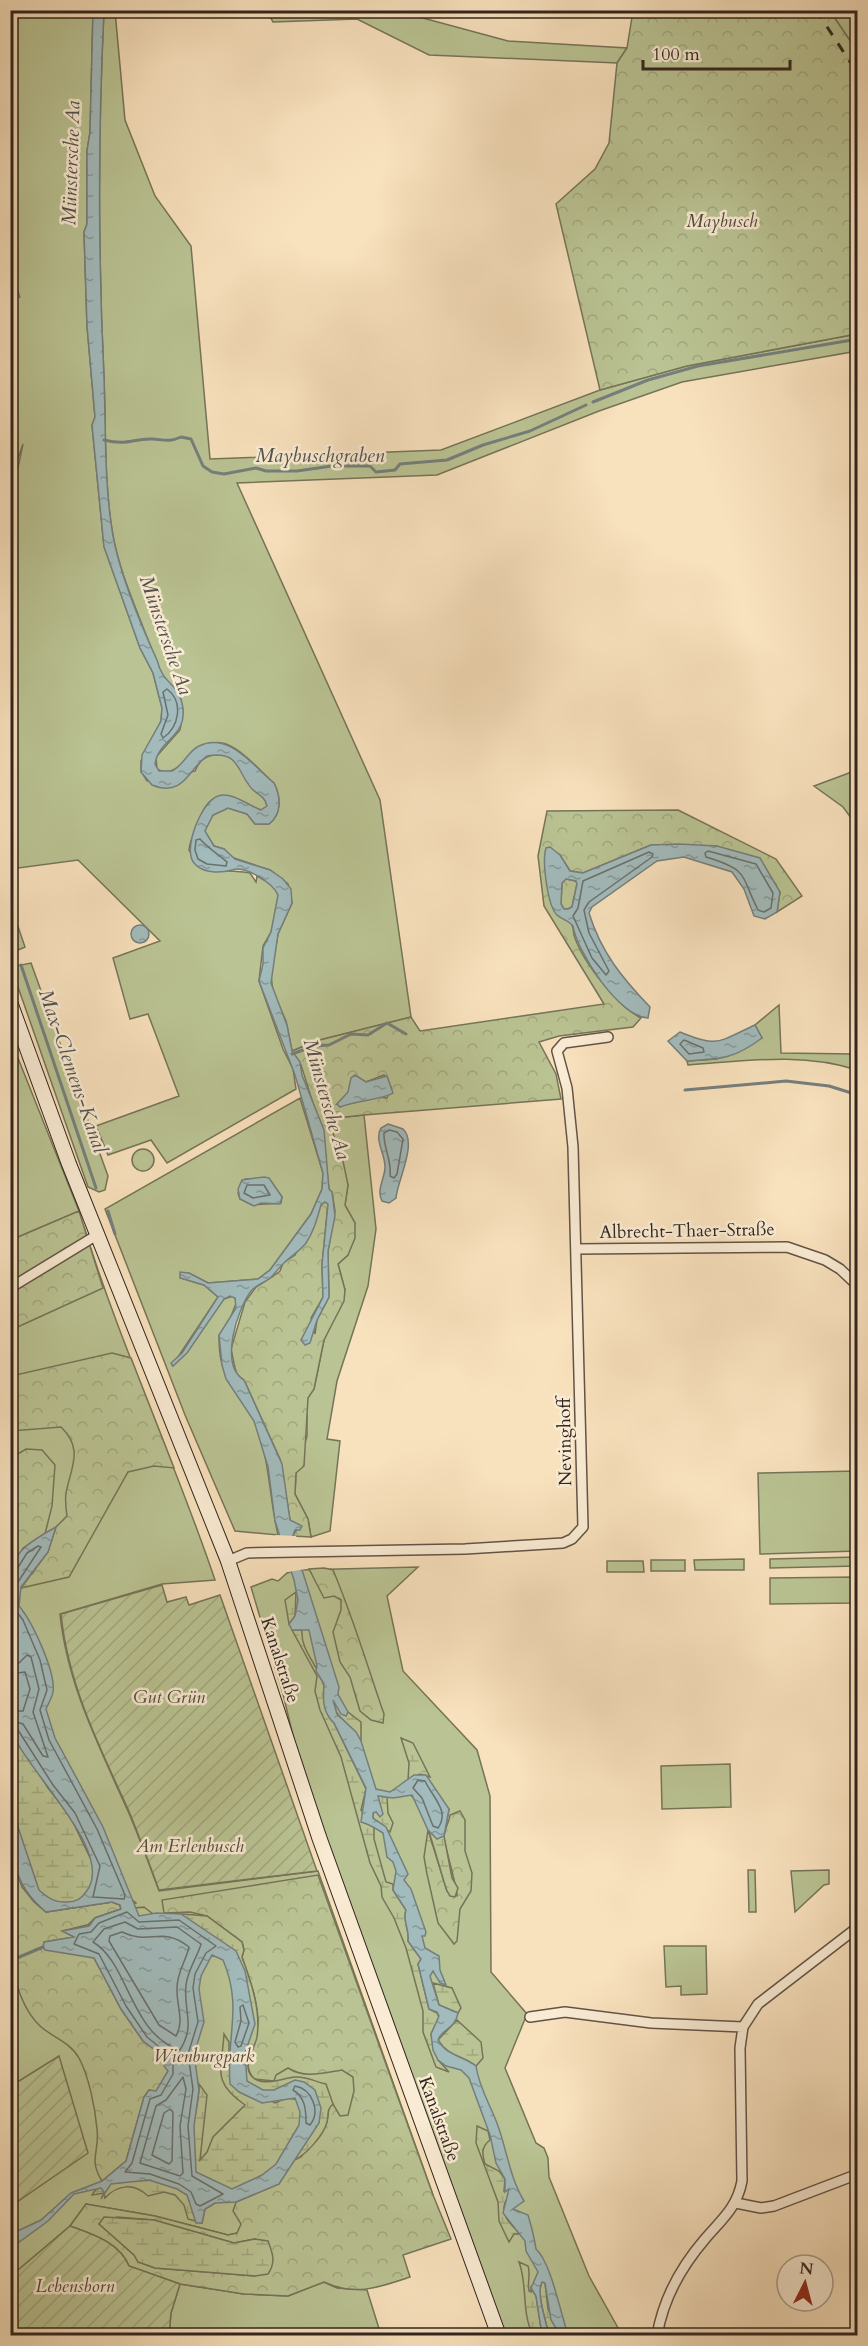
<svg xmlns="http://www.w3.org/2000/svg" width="868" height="2346" font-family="Cardo,serif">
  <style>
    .green { fill: #bac393; stroke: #767458; stroke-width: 1.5; fill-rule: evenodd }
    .forest { fill: url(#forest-crowns); stroke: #767458; stroke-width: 1.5; fill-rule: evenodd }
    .wetland { fill: url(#wetland-marsh); stroke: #767458; stroke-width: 1.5 }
    .garden { fill: url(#garden-furrows); stroke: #767458; stroke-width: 1.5 }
    .water { fill: url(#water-ripples); stroke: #757f7d; stroke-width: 1.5; fill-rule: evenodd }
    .pier { fill: #f8e1bd }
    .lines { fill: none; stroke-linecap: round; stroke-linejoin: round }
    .shore { stroke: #6a706d; stroke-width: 1.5 }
    .stream { stroke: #757f7d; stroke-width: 3 }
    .minor-casing { stroke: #635346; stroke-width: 12 }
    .secondary-casing { stroke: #31241e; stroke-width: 16 }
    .minor { stroke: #faecd4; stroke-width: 9 }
    .secondary { stroke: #faecd4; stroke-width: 14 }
    .rail { stroke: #31241e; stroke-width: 3; stroke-dasharray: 10 10; stroke-linecap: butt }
    .labels { text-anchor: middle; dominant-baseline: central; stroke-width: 5; stroke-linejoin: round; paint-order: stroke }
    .park-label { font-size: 18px; font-style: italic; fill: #534c3b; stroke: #faecd4 }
    .street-label { font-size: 18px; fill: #31241e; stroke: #faecd4 }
    .water-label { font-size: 20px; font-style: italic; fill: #53514d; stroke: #faecd4 }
  </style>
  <defs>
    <pattern id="forest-crowns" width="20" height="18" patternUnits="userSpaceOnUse" patternTransform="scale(1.5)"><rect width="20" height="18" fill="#bac393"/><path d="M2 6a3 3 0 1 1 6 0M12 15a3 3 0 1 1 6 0" fill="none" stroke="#a0a77e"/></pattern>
    <pattern id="wetland-marsh" width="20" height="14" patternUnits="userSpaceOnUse" patternTransform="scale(1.5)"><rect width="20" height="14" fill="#bac393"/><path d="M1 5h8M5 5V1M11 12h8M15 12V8" fill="none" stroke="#a0a77e"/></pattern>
    <pattern id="garden-furrows" width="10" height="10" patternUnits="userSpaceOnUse" patternTransform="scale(1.5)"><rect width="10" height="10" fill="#bac393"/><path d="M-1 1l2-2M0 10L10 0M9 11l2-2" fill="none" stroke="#a0a77e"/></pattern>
    <pattern id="water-ripples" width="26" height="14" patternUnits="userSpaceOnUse" patternTransform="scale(1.5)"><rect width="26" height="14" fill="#a2bbbc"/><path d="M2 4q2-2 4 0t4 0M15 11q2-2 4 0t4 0" fill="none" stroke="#859898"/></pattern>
  </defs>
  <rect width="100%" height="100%" fill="#f8e1bd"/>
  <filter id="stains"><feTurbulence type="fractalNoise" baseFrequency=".00333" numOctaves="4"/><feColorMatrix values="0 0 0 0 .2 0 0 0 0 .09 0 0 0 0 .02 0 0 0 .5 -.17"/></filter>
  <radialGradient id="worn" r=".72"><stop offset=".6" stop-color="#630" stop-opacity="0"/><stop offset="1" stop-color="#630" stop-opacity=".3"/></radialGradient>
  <path class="green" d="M11,11H93L90,132L87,151V224L84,232L87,326L95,417L92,425L104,546L140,648L153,673L162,708L161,721L141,761V771L147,781L195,771C202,752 224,750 238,764C244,769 245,778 249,784C255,793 265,795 267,806L261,810C232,800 212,780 198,823C195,833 190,839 189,850L201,868C218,873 233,869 250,873L256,882L257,876L273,885L279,897L271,932L263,946L259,981L283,1049L293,1069L296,1089L167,1163L151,1140L108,1155L96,1126L179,1096L148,1014L130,1019L113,958L160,941L78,860L11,869L10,505L23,444L11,478V273L20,298L10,267Z
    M104,11H115L125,120L155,196L191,246L210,459L441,450L600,390L686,366L857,334V351L682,382L599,411L437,475L237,483L380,800L411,1017L316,1041L292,1051L286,1021L273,992L271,975L278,934L292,903L288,884L270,870L231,857L224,849L214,846L204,831L213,815L228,808L247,814L255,824H269C282,814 281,797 274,783C260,771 244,751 226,744C196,733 180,784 157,769L156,757L180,730L183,711L179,694L163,679L151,648C138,612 120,574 113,536C104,484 106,430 104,377C98,254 98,133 104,11Z
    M267,11H397L508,41L627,48L617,63L429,55L357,19L273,22Z
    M830,11H857V51Z
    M857,770H858L857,826L843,807L814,786Z
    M11,906L25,947L11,953H10Z
    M31,963L108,1176L105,1190L99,1192L88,1187L11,967Z
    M779,1005L781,1053L854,1054L857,1055V1070C802,1052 745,1061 688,1065L687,1061L717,1059L762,1038L755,1025Z
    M10,1038L79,1211L11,1240H10Z
    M300,1098L323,1173L322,1189L311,1214L270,1270L258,1279L208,1283L189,1273L181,1278L204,1285L218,1297L172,1366L224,1299L233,1296L237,1301L228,1324L219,1335C218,1384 239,1385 255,1422C270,1459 269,1497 278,1535L235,1531L185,1415L105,1209ZM245,1179L270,1180L282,1197L281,1203L252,1205L240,1199L238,1193Z
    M364,1115L376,1229L368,1286L337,1381L327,1439L340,1441L330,1531L311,1537L308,1519L295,1494L296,1473L307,1436V1398L314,1389L324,1340L345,1290L338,1264L348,1255L355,1223L345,1205L348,1185L328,1122L336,1118Z
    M132 1160a11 11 0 1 1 22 0a11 11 0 1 1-22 0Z
    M84,1227C121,1347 175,1461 215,1580L162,1584L60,1614C67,1684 99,1746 127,1809C139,1836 149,1864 159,1891L318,1871L433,2195L228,2235L155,2216L86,2204L70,2226L11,2276V1263Z
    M857,1471V1551L760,1554L758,1473Z
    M857,1557V1566L770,1568V1559Z
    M744,1559V1570H695L694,1560Z
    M651,1560H685V1571H651Z
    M607,1561H643L644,1572H607Z
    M418,1567L387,1596L403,1671L477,1750L490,1796L491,1972L527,2014L505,2068L536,2143L544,2148L548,2158L549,2177L589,2276L622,2335H505L335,1865L295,1744L283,1694L251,1587L272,1579L278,1581L287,1573L297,1570Z
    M857,1577V1603L770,1604V1578Z
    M730,1764L731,1807L662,1809L661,1766Z
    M748,1870H755L756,1912H749Z
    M829,1870V1884L824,1885L795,1912L791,1871Z
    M664,1946H706L707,1994L681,1995V1986L666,1987Z
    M324,2282L337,2288L367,2290L381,2335L169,2336L171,2313L180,2284L244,2294L288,2296Z"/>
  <path class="forest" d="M633,11H830L857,51V334L687,366L600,390L556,204L595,169L609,143L617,63L627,48Z
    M678,810L776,859L802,896L777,912L780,892L717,846L651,845L583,873L570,871L560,855L550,900C557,907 567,916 572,925C574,929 573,934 575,938C584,963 617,1006 641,1018L633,1027L559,1036L539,1042L556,1074L561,1099L364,1115L336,1118L329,1122L343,1161L348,1185L345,1205L355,1223V1238L348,1255L338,1264L345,1290L344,1301L324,1340L314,1389L308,1398L304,1466L296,1473L295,1494L308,1519L311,1537L293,1536L297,1529L290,1520L280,1459L245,1382L236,1373L231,1349L245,1302L256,1287L269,1279L280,1271L283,1263L295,1255L321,1205L325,1202L328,1204L322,1265L323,1297L311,1318L315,1334L317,1320L329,1297L328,1251L335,1211L332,1192L329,1189L322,1125L318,1119L301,1065L292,1051L316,1041L411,1017L420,1031L604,1004L544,906L538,856L547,811ZM384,1075L391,1087L387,1098L378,1096L337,1104L362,1080L366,1082Z
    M566,879L576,881L577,884L572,907L568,909H564L561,904L562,882Z
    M79,1211L103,1288L11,1330V1240Z
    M112,1353L131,1358L174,1468L154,1466L128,1472L69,1577L21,1588L48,1552L56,1527L67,1516C66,1509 65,1500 66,1493C71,1467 84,1449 61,1427L11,1431V1376Z
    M26,1449L42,1450L55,1465L52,1506L45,1534L23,1548L11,1571V1458Z
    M324,1568L333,1570C353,1617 367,1665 384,1714L383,1723L371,1720L360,1711L350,1677L340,1662L333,1632L341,1610V1600L334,1596L324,1598L309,1569Z
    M460,1811L465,1820V1851L472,1873L471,1891L460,1909L457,1941L454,1944L438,1923L427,1874L424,1857L428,1830L447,1891L457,1896C458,1891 446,1850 444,1839C443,1830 449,1824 450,1815Z
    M10,1854L46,1912L112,1902L120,1905L121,1909L95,1918L76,1937L44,1942L94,1958L121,2009L143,2041L167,2059L168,2071L156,2092L149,2090L144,2097L126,2161L102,2181C88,2159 100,2151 97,2129C95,2107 89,2077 79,2058C70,2042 52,2037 40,2026C22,2009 16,1983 10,1960Z
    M318,1875L433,2195L451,2239L403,2255L410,2277C380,2287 354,2297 324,2282L288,2296L244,2294L180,2284L129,2266C120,2242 91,2234 70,2226L86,2204L155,2216L228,2235L237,2233L241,2224L233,2211L236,2202L279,2184L294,2160L301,2157L327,2122L329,2107L333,2104L340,2116L348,2115L354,2091L353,2077L342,2070C323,2073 305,2079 288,2068L276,2075L274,2081L254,2079C238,2061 259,2039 258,2020C257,1998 249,1977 242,1957L244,1950L242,1942L207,1916L190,1912L164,1913L162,1900ZM117,2217L154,2220L234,2243L255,2239V2276L155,2268L138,2262L134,2255L99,2224Z"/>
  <path class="wetland" d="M296,1592L295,1616L289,1624L285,1600Z
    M292,1630H302C300,1650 318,1665 323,1683C328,1698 321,1711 334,1723L366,1789L361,1810L374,1827V1839L386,1882L393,1884V1890L406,1910C402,1921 410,1930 408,1941L421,1959L418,1964L429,2009L437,2013L439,2017L431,2034L438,2060L449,2072L436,2067L423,2032V2011L406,1948L394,1918L382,1897L381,1886L370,1863L341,1757L320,1710L315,1691L317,1676Z
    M333,1700L346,1715L348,1712L361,1722V1741C354,1727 332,1716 333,1700Z
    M11,1729L48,1788L70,1816L95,1868L136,1903L121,1909L144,1907L153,1914L93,1939L62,1931L91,1924L95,1918L121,1909L120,1905L112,1902L46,1912L34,1902L22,1887L11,1854Z
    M401,1738L413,1743L430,1777L420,1774L408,1781L409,1763Z
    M409,1784L449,1809L444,1836L452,1878L458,1888L455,1897L450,1896L447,1891C440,1872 424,1801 409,1794Z
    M378,1796L387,1797L388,1813L393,1823L390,1832L373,1818V1813L380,1809Z
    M170,1913L207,1916L242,1942L244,1950L242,1957C251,1982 261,2010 257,2037C255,2049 239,2069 255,2079C267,2086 283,2078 295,2077C307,2076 315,2082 326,2084L333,2104C326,2110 329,2115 327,2122C324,2135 305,2156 294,2160L313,2094L265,2093L244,2082L241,1972Z
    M433,1983L452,1988L461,2008L458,2013L439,2005Z
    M457,2020L481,2042L483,2058L476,2066C462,2055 448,2057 438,2040Z
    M224,2034L229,2042V2062L235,2081L275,2103L287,2098L300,2100L303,2128L281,2165L266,2176L231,2192C222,2189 207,2187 200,2180C176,2157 201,2113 199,2084L207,2095L200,2160L207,2152L213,2137L245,2105C211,2081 222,2070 224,2034Z
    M477,2126L488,2131L490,2140C481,2147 482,2154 485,2164L499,2171L505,2179L504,2191L509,2188C510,2195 508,2197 505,2203C500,2216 512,2225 520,2234H514L509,2242L499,2221L498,2202L476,2143Z
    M143,2177L177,2186L205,2207L215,2203L205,2209L202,2223L188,2219L184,2205L175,2195L164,2192L148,2196C134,2183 118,2184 105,2198L104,2193L92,2195C99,2179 128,2179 143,2177Z
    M104,2217L154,2220L234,2243L255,2239L268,2241C273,2254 276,2262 268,2274L255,2276L155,2268L138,2262L134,2255L99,2224Z
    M519,2262L528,2266C531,2274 527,2282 529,2291L531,2292V2288L536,2296L542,2335H533C521,2312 528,2286 519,2262Z
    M542,2282L545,2283L548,2309L560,2335H549C546,2321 536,2293 542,2282Z"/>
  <path class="garden" d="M162,1585L167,1602L186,1597L189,1605L220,1595L317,1871L159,1890C149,1863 139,1835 128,1809C99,1746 68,1684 61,1614Z
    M59,2056L88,2153L11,2206V2086Z
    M70,2226C92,2234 119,2242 129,2266L180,2284L171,2313L169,2335H11V2276Z"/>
  <path class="water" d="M93,11H104C98,133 98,254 104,378C106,430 104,484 113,536C120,574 141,625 157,660C163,685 178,683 182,703C190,737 158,739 155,764L159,771H172C184,765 188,751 199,746C229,731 254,767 274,783C281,797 282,814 269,824H255L247,814L228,808L213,815L205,831L214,846L224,849L235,859L270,870L283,879L291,889L292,903L278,934L271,983L287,1025L292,1051L300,1062L302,1075L324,1130L329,1189L332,1192L335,1216L328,1251L329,1297L317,1320L310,1343L305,1345L301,1340L323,1297L322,1265L328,1204L325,1202L321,1205C317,1219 314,1231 306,1243C300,1251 292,1255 285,1262C280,1266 276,1273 270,1278C264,1283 256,1285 251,1291C237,1310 219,1365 244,1380L282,1464L290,1520L302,1526L300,1530H295L292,1538L339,1687L338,1694L348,1712L346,1716L341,1714L333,1700L337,1714L356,1732L361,1741L376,1789L390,1792L414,1775H426L449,1809L444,1836L437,1839L428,1830L412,1795L393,1798L378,1796L383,1814L380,1817L376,1812L373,1813V1818L386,1827L408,1874L404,1880L411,1889L426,1932L425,1936H422L425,1948L439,1956L440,1970L446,1985L440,1983L433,1971L430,1976L439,2005L458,2013C455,2030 442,2028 438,2040C448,2057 462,2055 476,2066C479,2088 491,2106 498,2126C507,2151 510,2178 524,2201L513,2209L528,2215C532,2228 534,2236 536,2249C551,2262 561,2315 568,2335H560L551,2320L545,2283L542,2282C536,2293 546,2322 549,2335H542L536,2296L531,2288L538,2272L526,2251L525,2241L503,2213L509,2189L505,2192V2179L496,2163L490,2135L469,2078L461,2070L446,2066L438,2060L433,2050L431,2034L439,2016L437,2012L429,2009L418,1964L421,1959L408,1941C410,1930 402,1921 406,1910L393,1890L396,1871L393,1862L387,1857L383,1833C375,1828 371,1825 361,1822L366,1788L334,1723C322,1712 323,1699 324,1684L316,1671L317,1666L309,1630H292L289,1624L295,1616L298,1600L294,1580L275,1521L268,1467L254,1421L226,1379L222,1365L219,1335L236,1308L235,1298L230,1296L224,1299L187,1353L173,1366L171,1363L182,1353L218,1297L204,1285L180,1278V1272L189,1273L208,1283L258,1279L270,1270L311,1214L322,1189L323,1173L295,1075L259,981L263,964V948L271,932L278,895C273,883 245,865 232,870C221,873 203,874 194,863C182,849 202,801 218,796C232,791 249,806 261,810L267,806C265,796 258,795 252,789C236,771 240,750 207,756C189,768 184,798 152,785L141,772L142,755L161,721L162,708L153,673L140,648L104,547L92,425L95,417L87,326L84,232L87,224V151L90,132Z
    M679,844L717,846L760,858L780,892L777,912L765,919L754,916L744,889L732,872L684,857L657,861L592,907L589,913C601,952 622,978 650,1007L648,1018C619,1017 577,952 573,926C568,920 561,919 557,915C547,905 542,860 546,848L550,847L560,855L570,871L583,873L651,845ZM566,879L576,881L577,884L572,907L568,909H564L561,904L562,883Z
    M131 934a9 9 0 1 1 18 0a9 9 0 1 1-18 0Z
    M755,1025L762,1038C734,1059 721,1059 687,1061L668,1041L680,1032C718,1048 718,1042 755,1025Z
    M355,1075L366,1082L387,1076L393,1093C385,1099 354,1101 340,1107L337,1104L348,1092L351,1078Z
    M388,1124L403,1129C418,1143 397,1181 396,1198L389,1203L382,1201C376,1190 385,1178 385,1167C385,1153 374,1140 381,1128Z
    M264,1177L269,1178L282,1197L280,1204L261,1203L254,1206L240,1199L238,1189L242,1180Z
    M56,1527L48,1552L21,1587L19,1606C32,1621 56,1672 53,1692C52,1698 48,1704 46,1709L55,1738L103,1827L139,1916L156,1913L181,1914L236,1951L245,1971L255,2024L245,2053L247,2081L263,2090H274L295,2080L304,2082L315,2090L321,2108L319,2123L279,2184L236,2202L215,2203L205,2209L202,2223H196L187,2195L177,2189L149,2180L111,2184L101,2199L104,2192L101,2188L74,2194L48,2221L11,2248V2234L41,2220L71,2193L102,2181L126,2161L144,2097L149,2090L156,2091L168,2071L164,2066L167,2059L143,2041L121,2009L94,1958L45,1950L43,1947L44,1942L74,1937L62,1931L89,1926L95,1918L121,1909L120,1905L112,1902L46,1912C10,1883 10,1849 11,1806L39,1890C48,1898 55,1903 67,1902C76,1902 81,1899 86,1892C118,1852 23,1769 11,1729C6,1714 10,1673 11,1656L15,1648C10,1622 2,1568 24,1548C33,1540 45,1533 56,1527ZM212,1955L223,1960C243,2007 226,2036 230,2084L239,2092L262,2103L295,2098L300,2112L299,2125L276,2164L262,2175L232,2189L196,2172L194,2126L199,2090L194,2054L204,2022L199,1989L201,1976Z"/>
  <path class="pier" d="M275,1535L296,1536L306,1569L288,1572Z"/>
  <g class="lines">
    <path class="shore" d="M167,689C184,702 179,727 163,738L161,734L168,715L163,692Z
      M200,839C209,849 218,854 227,862L226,866L207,864L198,859L195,850L196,840Z
      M708,851L756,864L773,893L771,908L764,912L758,910C740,874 749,870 706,857L705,853Z
      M649,852L653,854L652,857L589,902L584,910L589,933L609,971L606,975L592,958L573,916L578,908L583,881Z
      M684,1040L703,1048L704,1052L689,1054L680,1044Z
      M389,1130L397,1132L403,1139L397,1174L394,1178L390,1176C392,1160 383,1147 384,1133Z
      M247,1185H264L270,1195L253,1198L244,1193Z
      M10,1571L17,1569L27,1553L38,1546L41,1547L16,1585L13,1607L23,1620L40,1660L47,1690L40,1710L49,1740L97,1829L125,1895L124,1899L93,1897L100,1866L75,1813L53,1785L18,1730L10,1727
      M10,1665L19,1663L27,1655L31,1657L39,1689L33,1712L48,1757L43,1756L23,1724L10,1720
      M10,1674L25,1672L30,1689L23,1711H10
      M418,1780L425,1781C433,1798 450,1811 438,1828L433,1826L422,1798L413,1788Z
      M127,1912L139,1922L179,1920L216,1946L206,1953L195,1974L193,1988L198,2022L188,2054L193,2089L188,2126L192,2176L223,2194L200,2206L196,2204L191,2192L179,2184L150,2174L125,2172L132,2163L150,2099L161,2095L173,2074V2058L147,2037L126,2006L99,1954L74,1944L79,1934L91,1932L99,1923Z
      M125,1922L138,1929L177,1927L201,1944C197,1958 188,1969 186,1985C183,2011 196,2024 180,2050C130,2034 129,1963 93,1942L104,1929Z
      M122,1932C151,1946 161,1925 189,1947C186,1961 177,1972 177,1988C176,2005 185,2020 176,2036L159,2025L109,1941L110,1936Z
      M243,2005L249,2023L241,2046L238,2047L235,2042L241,2021L240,2007Z
      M183,2077L186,2089L180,2126L183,2173L180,2176L140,2163L156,2106L166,2100Z
      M295,2086C312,2089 321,2111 310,2125L306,2123C306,2109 305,2097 293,2090Z
      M170,2109L173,2112L172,2161L169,2164L152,2155L164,2113Z"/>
    <path class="stream" d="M593,402L648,380L698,366L858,339
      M104,440C128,446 133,438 153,439C165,440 170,442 181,437L191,439L203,466L212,472L224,474L256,468L266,471H297L332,466H370L376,472L395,470L400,464L447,460L483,445L530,431L586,405
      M10,937L15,950
      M21,965L96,1188
      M292,1054L314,1046L329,1045L351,1034L368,1035L387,1023L406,1034
      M685,1090L786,1081L829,1086L858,1095
      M108,1211L115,1234
      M10,1961L43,1947"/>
    <defs>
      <path id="minor" d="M576,1249L787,1247L825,1260L840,1269L858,1286
        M10,1288L97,1235
        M228,1561L247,1553L465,1549L563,1543L572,1539L583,1527L573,1147L567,1088L557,1051L564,1043L608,1037
        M530,2017L565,2012L651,2023L743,2027
        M736,2203L761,2208L774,2206L858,2174
        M657,2336C663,2299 681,2267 705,2239C721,2220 737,2208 742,2181L740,2048L743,2027L758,2004L858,1927"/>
      <path id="secondary" d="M10,1002L69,1164L228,1561L319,1837L499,2336"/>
    </defs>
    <use href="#minor" class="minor-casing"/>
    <use href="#secondary" class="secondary-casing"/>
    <use href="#minor" class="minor"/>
    <use href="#secondary" class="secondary"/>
    <path class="rail" d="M816,10L858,74"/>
  </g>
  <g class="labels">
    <g class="park-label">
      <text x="722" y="221">Maybusch</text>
      <text x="169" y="1697">Gut Grün</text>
      <text x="190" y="1846">Am Erlenbusch</text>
      <text x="204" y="2056">Wienburgpark</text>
      <text x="75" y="2286">Lebensborn</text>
    </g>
    <g class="street-label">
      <text transform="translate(687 1231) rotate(-1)">Albrecht-Thaer-Straße</text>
      <text transform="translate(565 1442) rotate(-91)">Nevinghoff</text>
      <text transform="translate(280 1660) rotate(72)">Kanalstraße</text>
      <text transform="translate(439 2119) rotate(70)">Kanalstraße</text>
    </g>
    <g class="water-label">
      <text transform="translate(71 163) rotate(-88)">Münstersche Aa</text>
      <text x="320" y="455">Maybuschgraben</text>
      <text transform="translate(166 635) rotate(71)">Münstersche Aa</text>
      <text transform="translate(73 1071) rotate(71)">Max-Clemens-Kanal</text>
      <text transform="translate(327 1099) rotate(74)">Münstersche Aa</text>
    </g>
  </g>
  <rect width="868" height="2346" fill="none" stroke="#f8e1bd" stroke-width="36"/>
  <rect x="12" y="12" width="844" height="2322" fill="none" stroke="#31241e" stroke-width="3"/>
  <rect x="18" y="18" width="832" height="2310" fill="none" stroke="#31241e" stroke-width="1.5"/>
  <g transform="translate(805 2283) rotate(6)"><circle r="28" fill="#faecd4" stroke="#aa9c8b" stroke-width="1.5"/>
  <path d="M0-4.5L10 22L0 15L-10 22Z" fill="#8f2418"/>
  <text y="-9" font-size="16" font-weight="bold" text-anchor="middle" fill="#31241e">N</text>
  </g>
  <path d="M643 60v9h147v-9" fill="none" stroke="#31241e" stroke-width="3"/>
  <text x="652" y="60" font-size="18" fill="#31241e" stroke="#faecd4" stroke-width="4.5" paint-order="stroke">100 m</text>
  <rect width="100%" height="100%" filter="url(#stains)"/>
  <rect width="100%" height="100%" fill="url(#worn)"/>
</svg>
